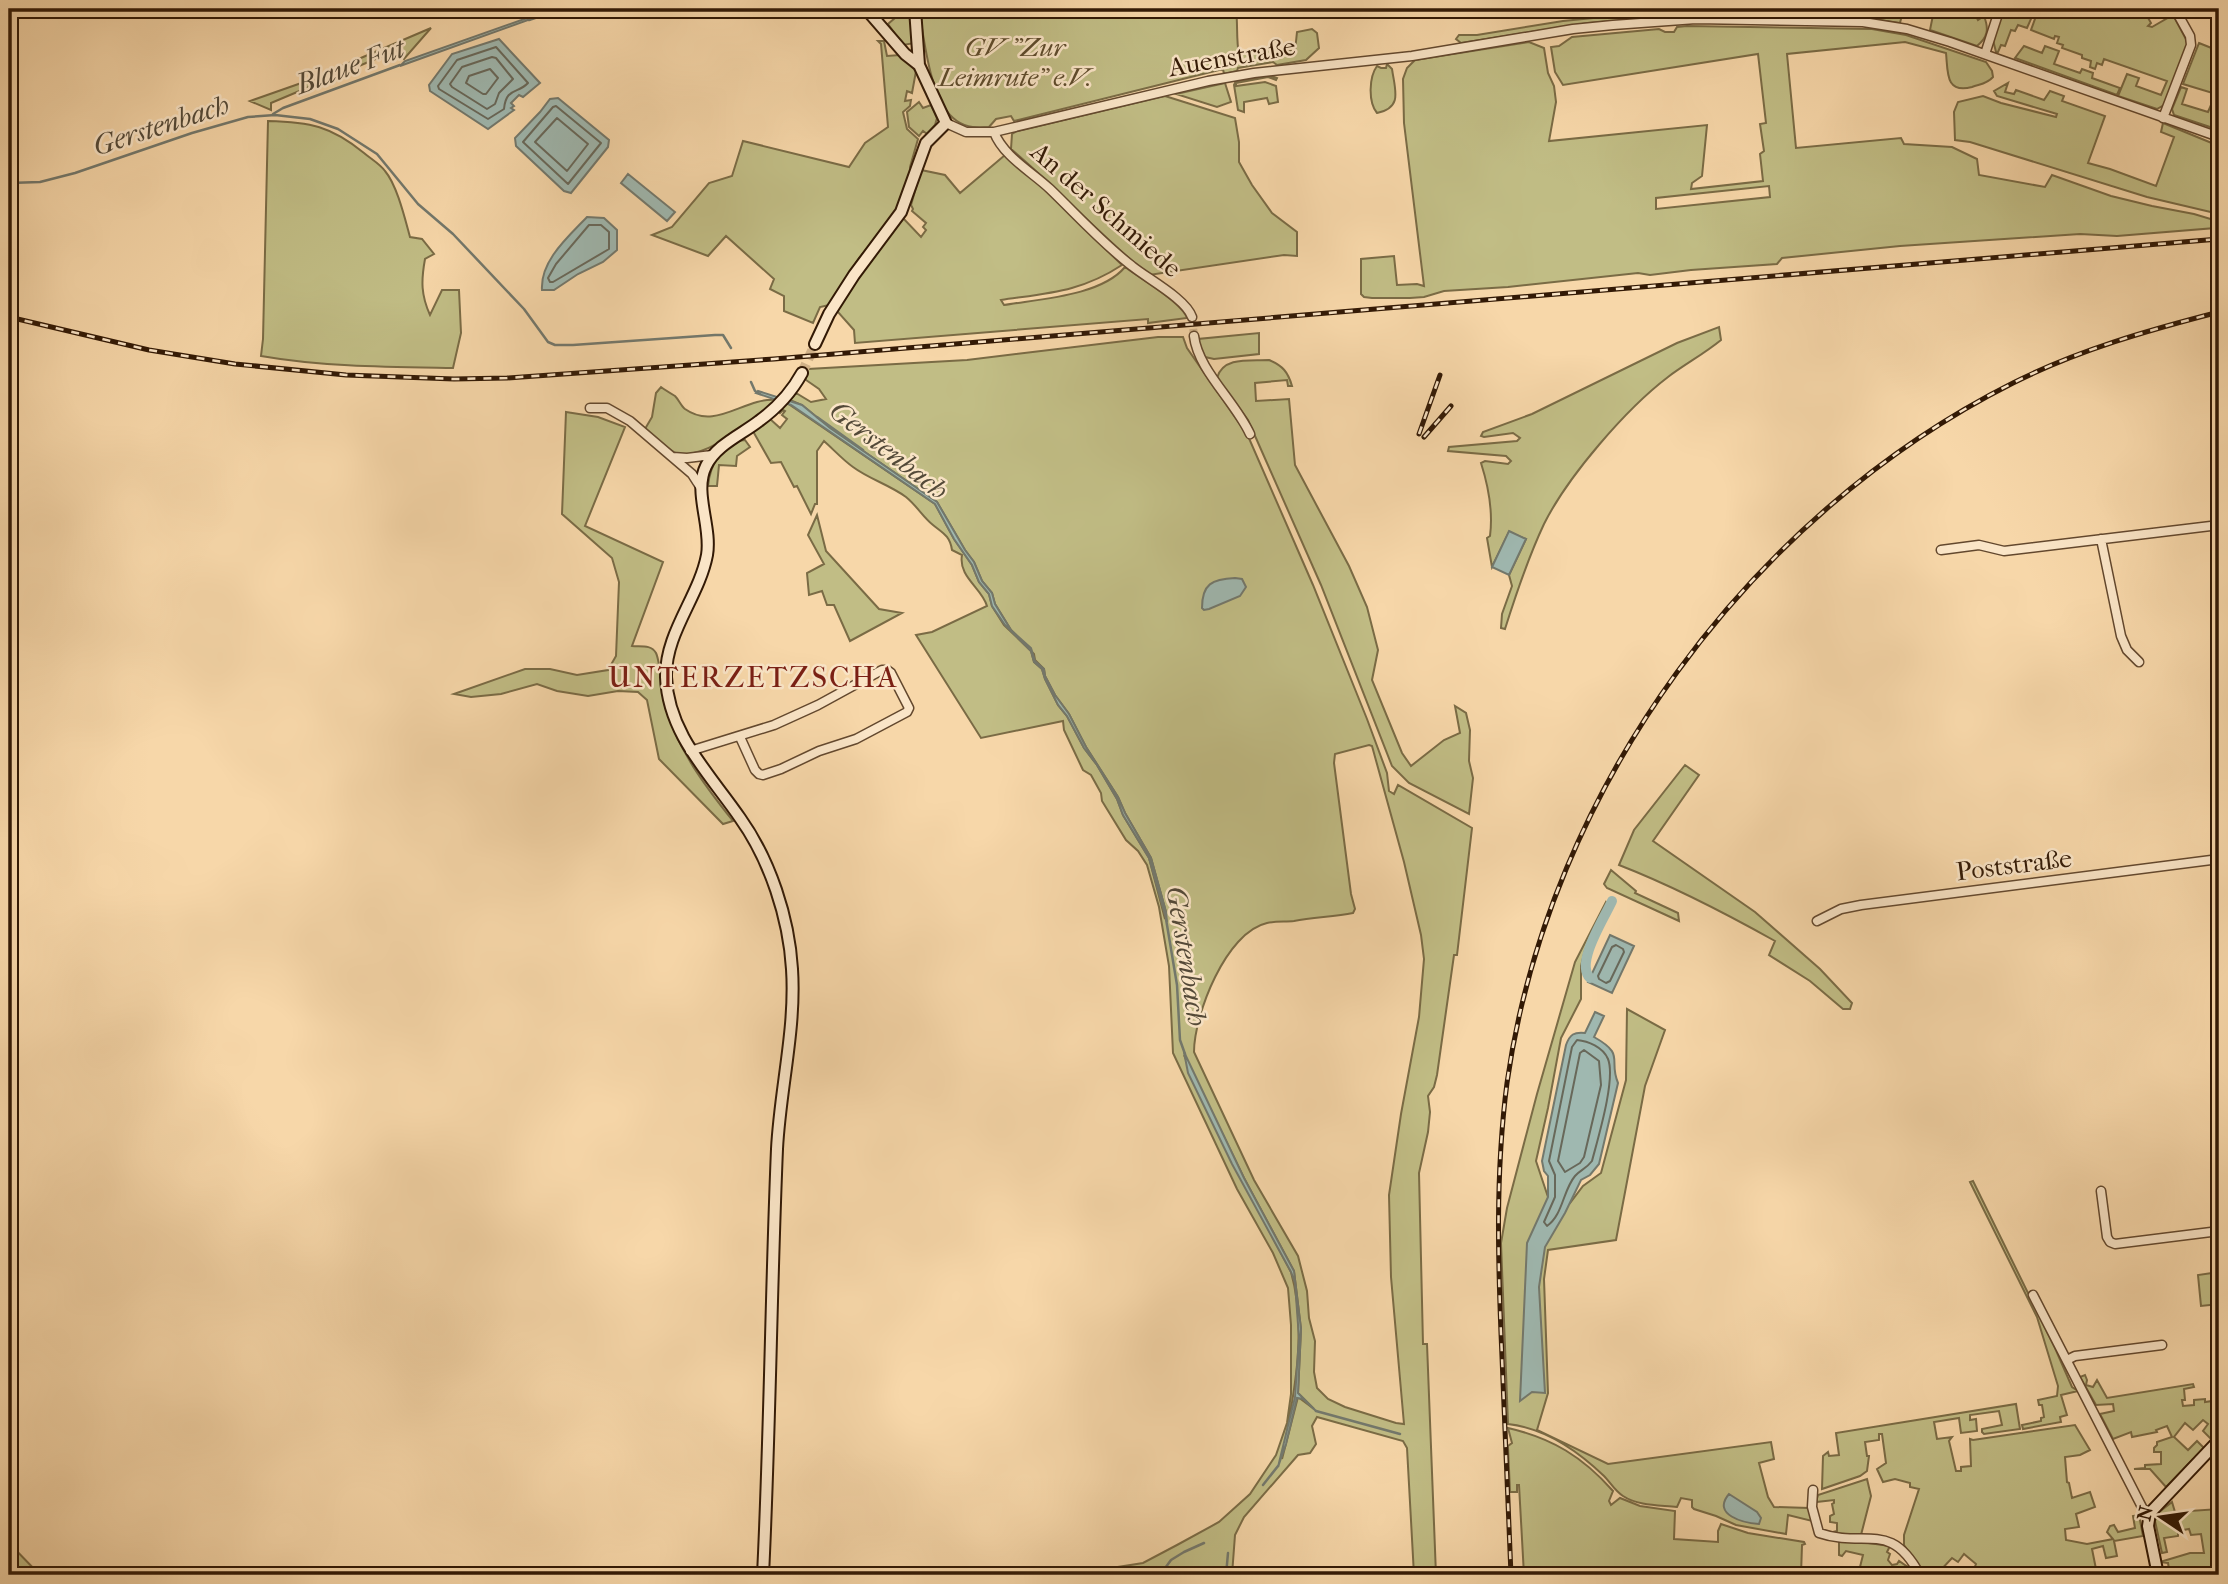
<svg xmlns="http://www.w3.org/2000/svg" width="2228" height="1584" font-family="'IM FELL French Canon',serif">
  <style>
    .green { fill: #c1bd85; stroke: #7a6b45; stroke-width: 2; fill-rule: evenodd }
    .water { fill: #9fb8b0; stroke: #73786c; stroke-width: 2 }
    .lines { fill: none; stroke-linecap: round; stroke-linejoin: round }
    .shore { stroke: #68685a; stroke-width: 2 }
    .stream { stroke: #73786c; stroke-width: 2.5 }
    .canal { stroke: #9fb8b0; stroke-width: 10 }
    .street-tunnel { stroke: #d0b188; stroke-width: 8; stroke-dasharray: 8 4; stroke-linecap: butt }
    .secondary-tunnel { stroke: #d0b188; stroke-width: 10; stroke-dasharray: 10 5; stroke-linecap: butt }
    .street-casing { stroke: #63482e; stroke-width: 11 }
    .secondary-casing { stroke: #321905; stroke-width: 14 }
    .street { stroke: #fae5c7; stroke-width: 8 }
    .secondary { stroke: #fae5c7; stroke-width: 10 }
    .rail-casing { stroke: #321905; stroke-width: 5 }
    .rail { stroke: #fae5c7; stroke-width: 2.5; stroke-dasharray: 8; stroke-linecap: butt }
    .labels { text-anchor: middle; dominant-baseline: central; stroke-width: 5; stroke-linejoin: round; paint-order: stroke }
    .park-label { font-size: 26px; font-style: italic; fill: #5d4a2b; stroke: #fae5c7 }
    .street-label { font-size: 26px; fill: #321905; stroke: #fae5c7 }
    .water-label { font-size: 28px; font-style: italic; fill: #534938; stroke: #fae5c7 }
    .quarter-label { font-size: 30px; letter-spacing: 2px; fill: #7a1f14; stroke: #fae5c7 }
  </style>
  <rect width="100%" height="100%" fill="#f7d7a9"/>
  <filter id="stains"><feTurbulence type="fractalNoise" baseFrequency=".00286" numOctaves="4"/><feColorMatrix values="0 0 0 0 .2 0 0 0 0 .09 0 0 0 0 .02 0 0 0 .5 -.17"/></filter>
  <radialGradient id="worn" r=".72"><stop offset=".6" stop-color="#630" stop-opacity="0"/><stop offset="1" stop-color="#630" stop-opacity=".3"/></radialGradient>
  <path class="green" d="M896,9H912L915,43L903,45L888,24L895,18Z
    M919,9H1236C1238,25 1236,39 1239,55L1259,50L1295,51L1297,32L1312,29L1317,33L1319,48L1306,60L1277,65L1273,62L1238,68L1237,71L1224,74L1223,69L1014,121L1011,116L996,119L989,127C978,128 967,128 957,121C930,104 924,38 919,9Z
    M1838,9H1887V11L1902,15L1900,23L1859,17L1699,14L1588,23L1461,43L1456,39L1459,35H1477L1563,21L1634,14L1733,11L1833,14Z
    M1932,9H1972L1978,20L1984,16C1989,29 1988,37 1977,46L1930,30L1934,10Z
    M2012,9H2143L2151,23L2148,26L2152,27L2173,15L2188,43L2164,105L2157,109L2118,96L2127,74L2139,78L2136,86L2161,95L2167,81L2104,59L2102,65L2097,63L2095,69L2090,67L2091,61L2082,58V55L2062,48L2063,45L2057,43L2059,37L2055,36L2054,39L2031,30L2036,16L2034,12L2027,28L2018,25L2015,31L2011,30L2005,46L2001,45L1998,52H1996L1993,40L2000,17Z
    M1687,26L1872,29L1906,35L1986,62L1992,71L1993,77C1987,84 1980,84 1972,87C1945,94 1948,72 1946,53L1905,42L1787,54L1796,148L1901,138L1904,144L1952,147L1977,159L1979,175L2045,187L2052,175L2111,196L2152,206L2194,214L2214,220L2215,228L2117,236L2080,234L1900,246L1782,258L1777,264L1691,270L1650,275L1638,273L1508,287L1444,291L1424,297L1410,298H1372L1364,297L1361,294V259L1394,256L1397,285L1417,284L1424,286L1404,123L1403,79L1407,68L1415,60L1529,42L1544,48L1548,73L1554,86L1556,102L1549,141L1707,125L1702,176L1692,183L1691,189L1763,181L1760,154L1764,151L1760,124L1766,123L1758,54L1563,85L1555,72L1551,47L1559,46L1572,37L1659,29L1665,32H1674L1677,27ZM1769,186L1770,197L1656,209V198Z
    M431,28L404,59L398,51L385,55L271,103V110L250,101L307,81Z
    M878,41H884L887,56L900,55L916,71L912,93L907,91L905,101L911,100L910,106L903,112L907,129L918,139L910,167L911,172L901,202L891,221L859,258L829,305L820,307L813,323L784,311V296L770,289L774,279L726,236L708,256L652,235L672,227L709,183L732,176L743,141L849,167L865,143L888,127L881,44Z
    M2199,43L2219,51V95L2183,84Z
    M2024,46L2042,53L2045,46L2059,51L2054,64L2080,73L2082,69L2093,73L2092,78L2120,88L2117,95L2015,58Z
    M1387,64L1392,69C1395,90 1403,108 1377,113C1368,102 1369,77 1377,66L1381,68H1386Z
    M1268,75L1277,78L1276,80L1268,77L1236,83V86L1265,82L1276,86L1278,102L1269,104L1267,98L1244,102V112L1238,110L1234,85L1236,81Z
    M1225,83L1231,102L1217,107L1176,94Z
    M2008,83L2005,92L2014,94L2016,90L2044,100L2050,91L2064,96L2062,101L2105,116L2088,163L2110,169L2156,186L2174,137L2161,132L2163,123L2219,146V214L2147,197L1970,142L1955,140L1954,112L1958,102L1983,96L2001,103L2056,117L2057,114L1997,96L1994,91Z
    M2181,87L2187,89L2182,104L2208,112L2211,105L2219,107V130L2174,115L2172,109Z
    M1165,96L1235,118L1239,142V162L1252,185L1272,213L1297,232V256L1284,255L1149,275C1100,236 1059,189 1011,149L1012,134L1017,131Z
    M919,102L923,108L931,105L937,118L935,125L927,134L923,131L919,136L909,127L907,112Z
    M268,121C310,122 331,126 364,153C371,159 380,164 385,171C397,185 405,219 410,237L422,239L434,254L425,259C421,281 421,295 430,315L442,290H459L461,333L453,368C389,367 324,367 261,356L263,339Z
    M1005,155L1041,186L1122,265C1081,292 1048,293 1001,300L1004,305C1039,299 1101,296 1125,267C1140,278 1182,303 1187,318L1148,323V319L855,343L854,330L837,311L864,267L903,218L921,237L926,230L923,227L926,223L912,211L913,209L911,205L921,170L945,175L960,193Z
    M1719,327L1721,340C1704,354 1685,364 1668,377C1626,409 1568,476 1544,524C1528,558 1516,594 1505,629L1501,628L1502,614L1512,586L1509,575L1526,539L1509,532L1492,567L1487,538L1490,536C1493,513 1488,485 1481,463L1485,461L1508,464L1511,461L1506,456L1448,451L1449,447L1517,441L1520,438L1513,433L1484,437L1481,436L1483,432L1532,414L1677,343Z
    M1259,333V354L1214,359L1205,357L1199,347L1198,339Z
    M1158,337H1183L1187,348L1248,436L1313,585L1367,719L1387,773L1389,791L1394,794L1398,785L1472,828L1457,955H1454L1437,1075L1434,1087L1428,1096L1430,1112L1428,1132L1419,1173L1423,1344H1427L1436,1575H1414L1407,1448L1403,1441L1317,1417L1312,1426L1316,1444L1310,1453L1298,1455L1244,1517L1235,1535L1232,1575H1097L1099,1570L1143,1563L1177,1545L1219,1522L1250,1494L1276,1455L1287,1423L1291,1394V1325L1288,1288L1273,1253L1237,1189L1173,1053L1169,966L1159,907L1147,865L1138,851L1126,840L1102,801L1101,793L1091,775L1083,770L1064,730L1063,721L981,738L916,635L932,632L987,606C982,588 958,577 962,555L952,550C950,536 943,533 933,525C923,517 917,506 906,497C890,485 869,479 853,467C843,460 834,450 824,441L817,451V504H815L811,514L797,486L794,487L781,462L771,463L754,433V430L769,418L780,428L787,419L782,415L785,411L783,410L780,413L778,411L787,403L935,504L954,539L972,565L979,582L989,594L992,606L1004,625L1031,651L1034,662L1042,669L1045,679L1058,705L1067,716L1084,748L1097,765L1117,799L1123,815L1149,858L1165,919L1166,912L1151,858L1125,813L1118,797L1086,747L1069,714L1055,695L1045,676L1044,669L1035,660L1034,654L1011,630L995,604L992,593L982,581L974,562L965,550L937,502L830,428L802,405L790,400L796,393L811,402L826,399L819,389L806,380L805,376L808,369L967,360ZM1369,745L1372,746L1404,862L1421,935L1424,959L1419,1017L1401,1114L1389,1195L1391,1277L1404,1424L1396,1423L1345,1407L1328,1399L1317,1388L1314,1372L1315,1341L1309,1318L1307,1291L1298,1256L1254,1180L1194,1052C1194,1015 1226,932 1267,923C1276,921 1286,922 1294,921C1314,917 1334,917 1353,913L1355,909L1351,894L1334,763L1335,754ZM1184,1055L1244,1178L1294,1271L1301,1329L1298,1393L1314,1409L1298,1397L1282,1459C1293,1399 1308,1332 1291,1272L1223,1144Z
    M1269,360C1283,366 1288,372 1292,386H1288L1287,380L1255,383L1256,401L1289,399L1295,465L1349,566L1367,607L1378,650L1372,680L1402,753L1411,766L1444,740L1460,733L1455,706L1466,713L1470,730L1469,761L1473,778L1469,814L1409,783L1392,766L1321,585L1267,463L1248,420L1217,378C1223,356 1251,361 1269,360Z
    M661,387C665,390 670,393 675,396C679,400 681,406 685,409C716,431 744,397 776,400L773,405C751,421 703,462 676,453C667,450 653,435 645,429L652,417L656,393Z
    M566,412L598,417L625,427L585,526L663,562L632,646C640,647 651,644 656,653C661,664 661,692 665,706C678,750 705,786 733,821L723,824L659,759L647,700L638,692L618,691L588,696L557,691L537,684L501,694L471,697L454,694L525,669H550L577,675L608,670L616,656L619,582L612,558L562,514Z
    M745,440L750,447L737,456L736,466L719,465L717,486H708C710,466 721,442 745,440Z
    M817,515L826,551L879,609L902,613L850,641L834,605H827L822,591L809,595L807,573L824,564L808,535Z
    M1685,765L1699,775L1653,841L1755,912L1820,969L1852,1003L1850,1009H1843L1810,981L1769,955L1775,941C1725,913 1673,886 1619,865L1634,830Z
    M1611,870L1636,891L1635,893L1678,913L1679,921L1607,888L1604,884Z
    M1606,902L1608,904L1585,950L1581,966V999L1561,1038L1548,1108L1536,1161L1548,1197L1570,1203L1583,1186L1601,1173L1626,1080L1627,1009L1665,1030L1645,1086L1616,1240L1548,1250L1544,1279L1548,1393L1537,1430L1608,1464L1771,1442L1774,1459L1759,1463L1768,1497L1774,1507L1809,1508L1812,1521L1788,1515L1786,1534L1736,1525L1716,1516L1694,1509L1692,1507V1500L1681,1498L1677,1507C1660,1505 1638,1506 1623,1496C1615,1491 1610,1482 1604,1476C1578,1451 1544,1428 1508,1424L1501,1243L1507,1208L1537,1094L1575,962Z
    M1973,1181L2055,1348L2072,1387L2078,1391L2061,1395L2067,1415L2060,1417L2061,1422L2023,1429L2022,1425L2041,1421V1418L2044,1417L2042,1405H2039L2038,1400L2057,1396L2058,1386L2037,1317L1970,1182Z
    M2219,1272V1304L2201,1306L2198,1275Z
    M2085,1375L2087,1380L2086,1385L2093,1387L2097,1380L2107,1398L2193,1384L2194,1387L2184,1389L2185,1400H2182L2183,1406L2194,1405V1400L2205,1399V1402L2219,1400V1429L2211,1439L2203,1431L2208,1424L2203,1420L2193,1430L2185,1423L2174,1437L2188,1450L2197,1441L2204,1448L2166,1487L2150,1469H2134L2145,1468V1465L2161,1464V1452H2154V1448L2157,1445V1442L2172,1437L2167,1426L2156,1430L2157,1432L2132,1437L2131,1432L2113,1439L2100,1414L2114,1411L2113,1404L2096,1405L2080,1377Z
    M2016,1404L2020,1429L1984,1434L1982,1432V1429L2002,1425L1999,1411L1970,1415V1420L1976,1419L1977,1431L1961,1433L1959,1418L1934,1422L1937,1439L1952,1437L1949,1441L1956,1471H1961V1467L1971,1466L1970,1439L1973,1440L2075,1425L2090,1450L2080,1455L2065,1457L2067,1482L2069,1483L2072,1498L2090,1492L2095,1507L2076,1514L2079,1527L2065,1529L2066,1540L2087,1544L2113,1539L2107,1532L2110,1526L2114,1525L2118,1532L2135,1528L2133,1516L2139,1515L2143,1536L2114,1541L2117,1556L2106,1558L2103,1546L2092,1549L2096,1569L2102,1568L2104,1573L2113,1570V1575H2001L1992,1571L1990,1575H1982L1974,1569L1976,1564L1964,1554L1958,1562L1952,1558L1937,1574L1938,1575H1924L1904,1545V1535L1919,1489L1910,1487V1483L1895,1479L1883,1482L1877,1469L1886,1463L1882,1434H1879V1440L1865,1442L1867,1456H1869L1867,1471L1860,1476L1822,1489L1823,1456L1828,1452L1829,1456L1839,1455L1836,1433Z
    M1508,1428C1552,1438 1583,1457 1613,1491L1609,1501L1611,1505L1620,1498L1640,1506L1675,1511L1674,1539L1718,1542V1531L1721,1524L1748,1533L1804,1542L1805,1544L1802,1545L1801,1575H1524L1519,1485H1517V1492H1510L1508,1446L1512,1443Z
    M1867,1479L1871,1496L1861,1535L1829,1533L1837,1531V1523L1830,1522V1516L1834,1514L1832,1504L1834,1503V1500L1816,1502L1818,1495Z
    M2172,1502L2175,1512L2219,1509V1575L2165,1574L2164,1569H2169L2168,1563L2160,1562L2190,1553H2204L2201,1534L2191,1535L2189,1529L2178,1531V1536L2164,1538L2167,1552L2162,1553L2155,1521L2158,1513Z
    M1839,1539L1890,1546L1887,1552L1890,1554L1888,1560L1892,1565L1897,1564L1899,1561L1908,1567L1910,1564L1916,1575H1858L1863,1555L1846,1551L1842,1556L1839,1555Z
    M9,1543L39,1574L40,1575H9Z"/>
  <path class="water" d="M527,18L531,19L400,66L405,61Z
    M499,39L540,83L523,97L519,95L511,103L514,106L511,108L514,110L488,129L430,91L429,85L452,54Z
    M558,98L609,140L608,147L571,193L564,191L516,146L515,138L540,112L550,99Z
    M628,174L675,212L667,221L621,183Z
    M587,217L604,218L617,230V250L603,262L578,274L554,290H542C540,261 568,237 587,217Z
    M758,391L802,405L830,428L937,502L965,550L974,562L982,581L992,593L995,604L1011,630L1031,648L1035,661L1044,669L1045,676L1055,695L1069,714L1086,747L1118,797L1125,813L1151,858L1166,912L1167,922L1149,858L1123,815L1117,799L1097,765L1084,748L1067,716L1058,705L1045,679L1042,669L1034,662L1031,651L1005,625L992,606L989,594L979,582L972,565L954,539L935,504L791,405L756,393Z
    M1509,531L1526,539L1509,575L1492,567Z
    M1235,578L1242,579L1246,587L1240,596L1209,609L1204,610L1202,608C1202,584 1212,579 1235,578Z
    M1610,935L1634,946L1612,993L1588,982Z
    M1595,1012L1604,1016L1594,1037C1626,1055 1608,1059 1618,1083L1599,1164L1590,1175L1581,1180L1565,1213L1545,1247L1539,1287L1545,1393L1532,1392L1520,1401L1527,1243L1548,1197V1176L1544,1171L1542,1161L1566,1045C1570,1034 1574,1032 1585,1033Z
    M1184,1052L1244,1178L1294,1271L1301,1329L1298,1393L1316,1411L1303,1399L1297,1398L1286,1444L1278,1467L1295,1397L1299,1338L1295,1283L1291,1272L1232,1164L1188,1073Z
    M1729,1494L1757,1512L1761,1518L1759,1524C1744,1523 1711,1515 1729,1494Z"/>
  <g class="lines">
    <path class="shore" d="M496,47L528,83C518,94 506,87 504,109L488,119L439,89L438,86L457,60Z
      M492,57L496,58L513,79L499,93L495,104L487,109L452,87L450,84L462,67Z
      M490,69L498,78L486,94H483L466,83L469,76Z
      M556,106L601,143L568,184L523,142L553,107Z
      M557,118L588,144L567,171L535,142Z
      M589,225H601L609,232V249L553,282H550L548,278L556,264Z
      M1616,945L1623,949L1624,952L1610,981L1606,983L1599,979L1598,976L1612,947Z
      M1577,1040C1588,1041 1603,1047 1608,1059C1616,1079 1598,1138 1592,1161C1586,1169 1580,1170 1575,1176C1563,1190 1563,1215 1547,1226L1544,1222L1555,1197V1175L1549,1161L1572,1047Z
      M1584,1050L1599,1061L1601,1085L1584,1157L1580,1163L1565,1172L1558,1161L1580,1053Z"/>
    <path class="stream" d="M529,20L562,9
      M273,114L283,108L400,65
      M9,183L40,182L75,173L192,133L248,117L275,115L310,119L338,129L377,154L418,204L453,234L524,309L548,342L555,345H573L715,335H723L731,348
      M751,382L755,391L760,394
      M817,417L863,450
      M1166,919L1177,985L1180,1040L1185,1054
      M1316,1411L1400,1434
      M1263,1485L1278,1466
      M1160,1575L1171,1560L1184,1552L1204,1543
      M1226,1575L1228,1553"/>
    <path class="canal" d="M1590,978C1575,963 1604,919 1612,901"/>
    <path class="street-tunnel" d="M1192,317L1194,336"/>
    <path class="secondary-tunnel" d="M802,373L815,344"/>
    <defs>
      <path id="street" d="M1985,54L1998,14L2005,9
        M2163,118L2191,45L2190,36L2175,9
        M946,123L966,132H994L1208,81L1254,73L1412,56L1573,29L1613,25L1696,19L1863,22L1907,29L1950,42L2219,137
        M994,132C1003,156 1032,172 1050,189C1077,215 1102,243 1132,266C1148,279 1186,299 1192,317
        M1194,336C1198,370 1235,401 1250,434
        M590,408H607L630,421L692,474L701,488
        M673,457L687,458L712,455
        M2101,539L2121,636L2127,650L2139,662
        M1941,550L1979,545L2004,551L2219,525
        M690,751L774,725L818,705L882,670H887L891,673L909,708L907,712L856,739L819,751L781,769L763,775L759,774L755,770L740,737
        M1817,921L1841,909L1861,905L2219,859
        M2101,1191L2107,1237L2110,1242L2115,1244L2219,1231
        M2033,1295L2143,1509L2150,1513
        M2067,1360L2075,1356L2162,1345
        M1813,1490L1812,1507L1819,1533C1866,1549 1890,1519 1920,1575"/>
      <path id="secondary" d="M866,9L905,54L919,65
        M815,344L829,314L854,275L901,212L926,143L946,123L919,65L915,9
        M763,1575C770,1433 771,1291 777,1149C780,1089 796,1029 792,969C789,918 770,860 740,818C710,774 668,734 666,677C665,633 699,597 707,555C712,526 693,492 706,466C716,445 741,435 759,421C777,408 791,393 802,373
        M2158,1575L2148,1526L2150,1513L2219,1440"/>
    </defs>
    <use href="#street" class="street-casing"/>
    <use href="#secondary" class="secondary-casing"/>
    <use href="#street" class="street"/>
    <use href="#secondary" class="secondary"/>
    <defs>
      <path id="rail" d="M9,317L149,350L235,364L346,375L454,379L507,378L774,359L2219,239
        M1419,434L1440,375
        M1424,437L1451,406
        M1511,1575C1508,1503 1505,1430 1502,1357C1498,1266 1495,1175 1507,1083C1548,790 1750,515 2013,383C2078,350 2149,330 2219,312"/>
    </defs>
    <use href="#rail" class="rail-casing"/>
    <use href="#rail" class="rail"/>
  </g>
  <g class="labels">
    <g class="park-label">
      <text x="1015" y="47">GV "Zur<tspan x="1015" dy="30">Leimrute" e.V.</tspan></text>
    </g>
    <g class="street-label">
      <text transform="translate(1232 57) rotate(-10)">Auenstraße</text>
      <text transform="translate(1106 210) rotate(41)">An der Schmiede</text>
      <text transform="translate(2014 865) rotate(-7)">Poststraße</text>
    </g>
    <g class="water-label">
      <text transform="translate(350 66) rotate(-20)">Blaue Fut</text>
      <text transform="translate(161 125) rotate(-18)">Gerstenbach</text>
      <text transform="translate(889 450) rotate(38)">Gerstenbach</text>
      <text transform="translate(1187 956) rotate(81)">Gerstenbach</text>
    </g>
    <g class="quarter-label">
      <text x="753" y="677">UNTERZETZSCHA</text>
    </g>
  </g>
  <rect width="2228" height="1584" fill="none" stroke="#f7d7a9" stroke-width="35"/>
  <rect x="10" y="10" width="2207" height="1563" fill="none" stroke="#321905" stroke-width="3.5"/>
  <rect x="18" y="18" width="2193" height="1549" fill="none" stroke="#321905" stroke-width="2"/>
  <g transform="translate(2161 1517) rotate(283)" stroke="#fae5c7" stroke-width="5" paint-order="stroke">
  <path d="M0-5L12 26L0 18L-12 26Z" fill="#321905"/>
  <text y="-10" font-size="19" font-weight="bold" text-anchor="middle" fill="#321905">N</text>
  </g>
  <rect width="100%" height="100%" filter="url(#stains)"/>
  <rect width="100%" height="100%" fill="url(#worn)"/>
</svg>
